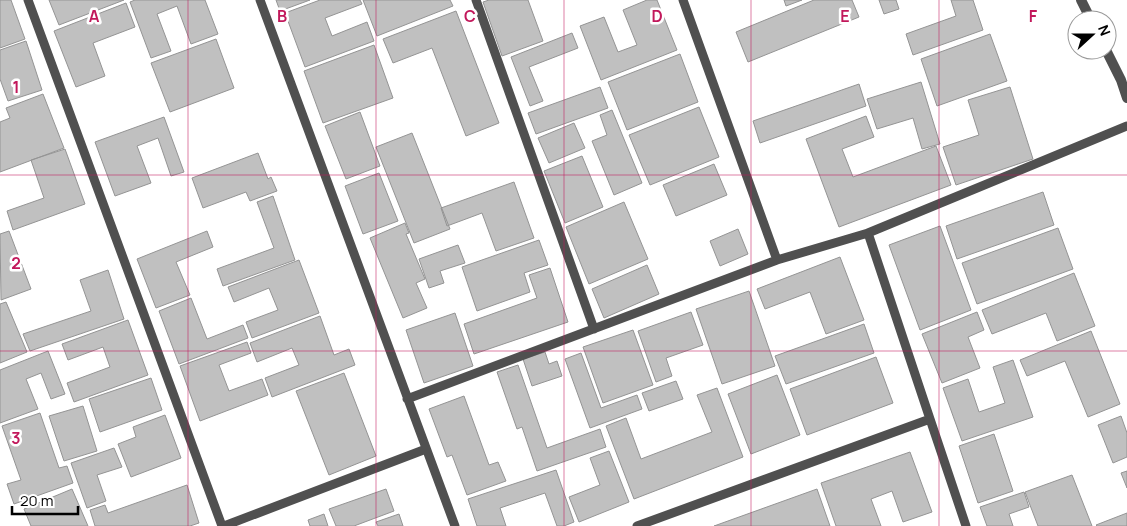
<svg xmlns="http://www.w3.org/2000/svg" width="1127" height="526" font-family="Manrope,sans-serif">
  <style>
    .building { fill: #c0c0c0; stroke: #949494 }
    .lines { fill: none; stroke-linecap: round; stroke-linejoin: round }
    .service { stroke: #505050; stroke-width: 9 }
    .minor { stroke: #505050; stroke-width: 10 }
    .grid { fill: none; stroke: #c2185b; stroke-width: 1; stroke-opacity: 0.55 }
    .grid-label { font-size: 16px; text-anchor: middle; font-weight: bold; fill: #c2185b; stroke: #fff; stroke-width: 5; stroke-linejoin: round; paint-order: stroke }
  </style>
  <rect width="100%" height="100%" fill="#fff"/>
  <path class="building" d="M0,0H11L25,39L0,48Z
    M49,0H124L59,25Z
    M135,0H205L218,34L191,44L177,6L157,14L171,51L151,58L130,2Z
    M276,0H310L280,11Z
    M320,0H360L362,4L325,18L332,36L367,22L374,41L305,67L285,13Z
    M363,0H450L453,6L377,36Z
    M489,0H528L543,41L502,56L483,2Z
    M647,0H657L677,50L601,80L580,26L604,17L618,52L637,45L623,10Z
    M784,0H802L786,6Z
    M814,0H852L859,17L748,62L736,32Z
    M879,0H896L899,9L884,14Z
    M951,0H973L983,30L913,55L906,34L956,16Z
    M126,3L135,27L93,43L105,76L76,87L54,31Z
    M456,11L499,123L466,136L432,48L393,63L383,39Z
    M572,33L578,48L529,67L543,101L530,106L511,57Z
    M990,34L1007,81L937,106L921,59Z
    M216,39L234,88L170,112L151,63Z
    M26,41L42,90L8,101L0,79V50Z
    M374,45L393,98L323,123L304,71Z
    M680,54L698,102L627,130L608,82Z
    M921,82L940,144L922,149L913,118L877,129L867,99Z
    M859,84L866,106L760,143L753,121Z
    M600,87L608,108L536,134L528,113Z
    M1010,87L1033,159L956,185L943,147L979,135L968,100Z
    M43,94L64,148L0,172V122L10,118L6,108Z
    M699,107L719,157L650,185L629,135Z
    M612,110L642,183L614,195L592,141L607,135L600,115Z
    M360,112L380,166L346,179L325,126Z
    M866,116L874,137L842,149L853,177L936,146L951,185L839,227L806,139Z
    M164,117L184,172L171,176L158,138L137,146L151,183L115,196L95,142Z
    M574,123L585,148L549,163L538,138Z
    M412,133L450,229L414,243L376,147Z
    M65,149L85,204L13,230L7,211L44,198L31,160Z
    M258,153L268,179L271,177L277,191L250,201L246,192L203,208L192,178Z
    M582,156L603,207L565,223L544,171Z
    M714,164L727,195L676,216L663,185Z
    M379,173L398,221L363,234L345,186Z
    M514,182L534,238L496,251L482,213L447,226L441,208Z
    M1043,192L1054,225L957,259L946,226Z
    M273,196L295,260L223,286L217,269L274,248L257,202Z
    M624,202L648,259L589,284L566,227Z
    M405,223L409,233L406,234L425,279L416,283L427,308L403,318L370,238Z
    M940,226L971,310L920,330L889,245Z
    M1058,228L1073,269L977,304L962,263Z
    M738,229L748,254L720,266L710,241Z
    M9,231L31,289L1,300L0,234Z
    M207,231L213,247L176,262L190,295L156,308L137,259Z
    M539,240L548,265L524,273L530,292L477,311L462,267Z
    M458,245L465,263L440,271L444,283L429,288L419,259Z
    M840,257L864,320L826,334L810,292L765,309L757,289Z
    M299,260L319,313L252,338L246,322L278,310L269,288L234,302L228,287Z
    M647,265L659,294L604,318L592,289Z
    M550,268L568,322L474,354L464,324L537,298L529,275Z
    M108,270L124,319L30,351L23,334L91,311L80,280Z
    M1074,273L1095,326L1057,341L1046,313L992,334L982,310Z
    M749,291L775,366L722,384L696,309Z
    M191,298L207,339L243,325L248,338L179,364L159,311Z
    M6,302L27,352L0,363V304Z
    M691,312L703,345L666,358L672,376L656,382L638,331Z
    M977,312L984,330L968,337L980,368L942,383L922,334Z
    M455,313L473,366L424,383L406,330Z
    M320,316L334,355L349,349L355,365L272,397L265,378L299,365L292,348L257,362L250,343Z
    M128,320L148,375L74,402L67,383L110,367L103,347L68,360L62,344Z
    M864,324L874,353L786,384L775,356Z
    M633,330L653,385L603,403L583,347Z
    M1091,331L1120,404L1088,417L1065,361L1027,376L1020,360Z
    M247,342L251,353L219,365L229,391L262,379L268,395L200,421L180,366Z
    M48,351L65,394L51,399L41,373L26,379L38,409L0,423V370Z
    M545,352L549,364L557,361L562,376L532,386L523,359Z
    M581,353L601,408L637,395L642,409L590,428L565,359Z
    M876,357L893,403L807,435L790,389Z
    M1013,360L1033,417L962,441L943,388L968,379L979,412L1005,403L993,367Z
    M518,365L547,448L600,429L606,447L537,471L522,427L517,429L497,372Z
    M344,373L376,456L329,475L296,391Z
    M777,375L800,435L751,454L728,394Z
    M151,378L162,410L100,432L89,399Z
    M676,381L683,399L649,411L642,393Z
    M717,388L743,457L634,499L606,426L626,418L641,459L712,432L697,395Z
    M464,396L489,465L498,462L506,481L467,495L452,455L447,457L429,409Z
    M83,406L97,451L64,461L49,416Z
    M40,413L59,468L67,466L73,483L14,504L7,484L21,480L2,426Z
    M165,415L181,458L131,477L118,444L136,437L133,427Z
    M1121,416L1127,433V457L1113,463L1098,425Z
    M994,434L1013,491L978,503L959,446Z
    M114,448L122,467L97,475L106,501L87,508L71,463Z
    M609,451L629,502L579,522L569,497L600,485L590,458Z
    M910,452L932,512L903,522L892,491L871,499L881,526H836L821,483Z
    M556,470L574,522L564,526H557L545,493L500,508L506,526H477L468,499Z
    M1127,471V488L1121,473Z
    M1072,475L1092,526H1038L1025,492Z
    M187,485L199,523L190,526H95L90,510L105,505L108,513Z
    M72,489L88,526H31L24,509Z
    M386,489L394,511L354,526H336L329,509Z
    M817,489L830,526H714Z
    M1024,492L1029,507L1009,514L1013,526H987L980,507Z
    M1127,513V526H1097L1096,525Z
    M324,514L328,526H310L308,520Z
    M399,514L403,526H378L376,522Z"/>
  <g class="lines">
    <path class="service" d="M28,0L222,526
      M260,0L455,526
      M476,0L594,329
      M683,0L777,260L868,233
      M407,399L777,260
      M930,419L868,233L1127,126
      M224,526L426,449
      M637,526L930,419L966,526"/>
    <path class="minor" d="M1081,0L1091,20
      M1106,50L1121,80L1127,98"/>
  </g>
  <path class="grid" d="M188,0V526M376,0V526M564,0V526M751,0V526M939,0V526M0,175H1127M0,351H1127"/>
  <g class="grid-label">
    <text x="94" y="22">A</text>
    <text x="282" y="22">B</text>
    <text x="470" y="22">C</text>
    <text x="657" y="22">D</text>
    <text x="845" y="22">E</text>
    <text x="1033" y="22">F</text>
    <text x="16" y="93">1</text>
    <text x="16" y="269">2</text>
    <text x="16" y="444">3</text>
  </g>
  <g transform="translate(1092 35) rotate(69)"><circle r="24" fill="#ffffff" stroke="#999999"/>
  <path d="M0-4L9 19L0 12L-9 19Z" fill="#000000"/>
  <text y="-8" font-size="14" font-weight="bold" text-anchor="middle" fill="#000000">N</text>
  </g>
  <path d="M12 506v8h66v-8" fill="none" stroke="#000000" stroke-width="2.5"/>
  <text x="20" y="506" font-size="15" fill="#000000" stroke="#ffffff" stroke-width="4" paint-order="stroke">20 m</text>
</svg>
